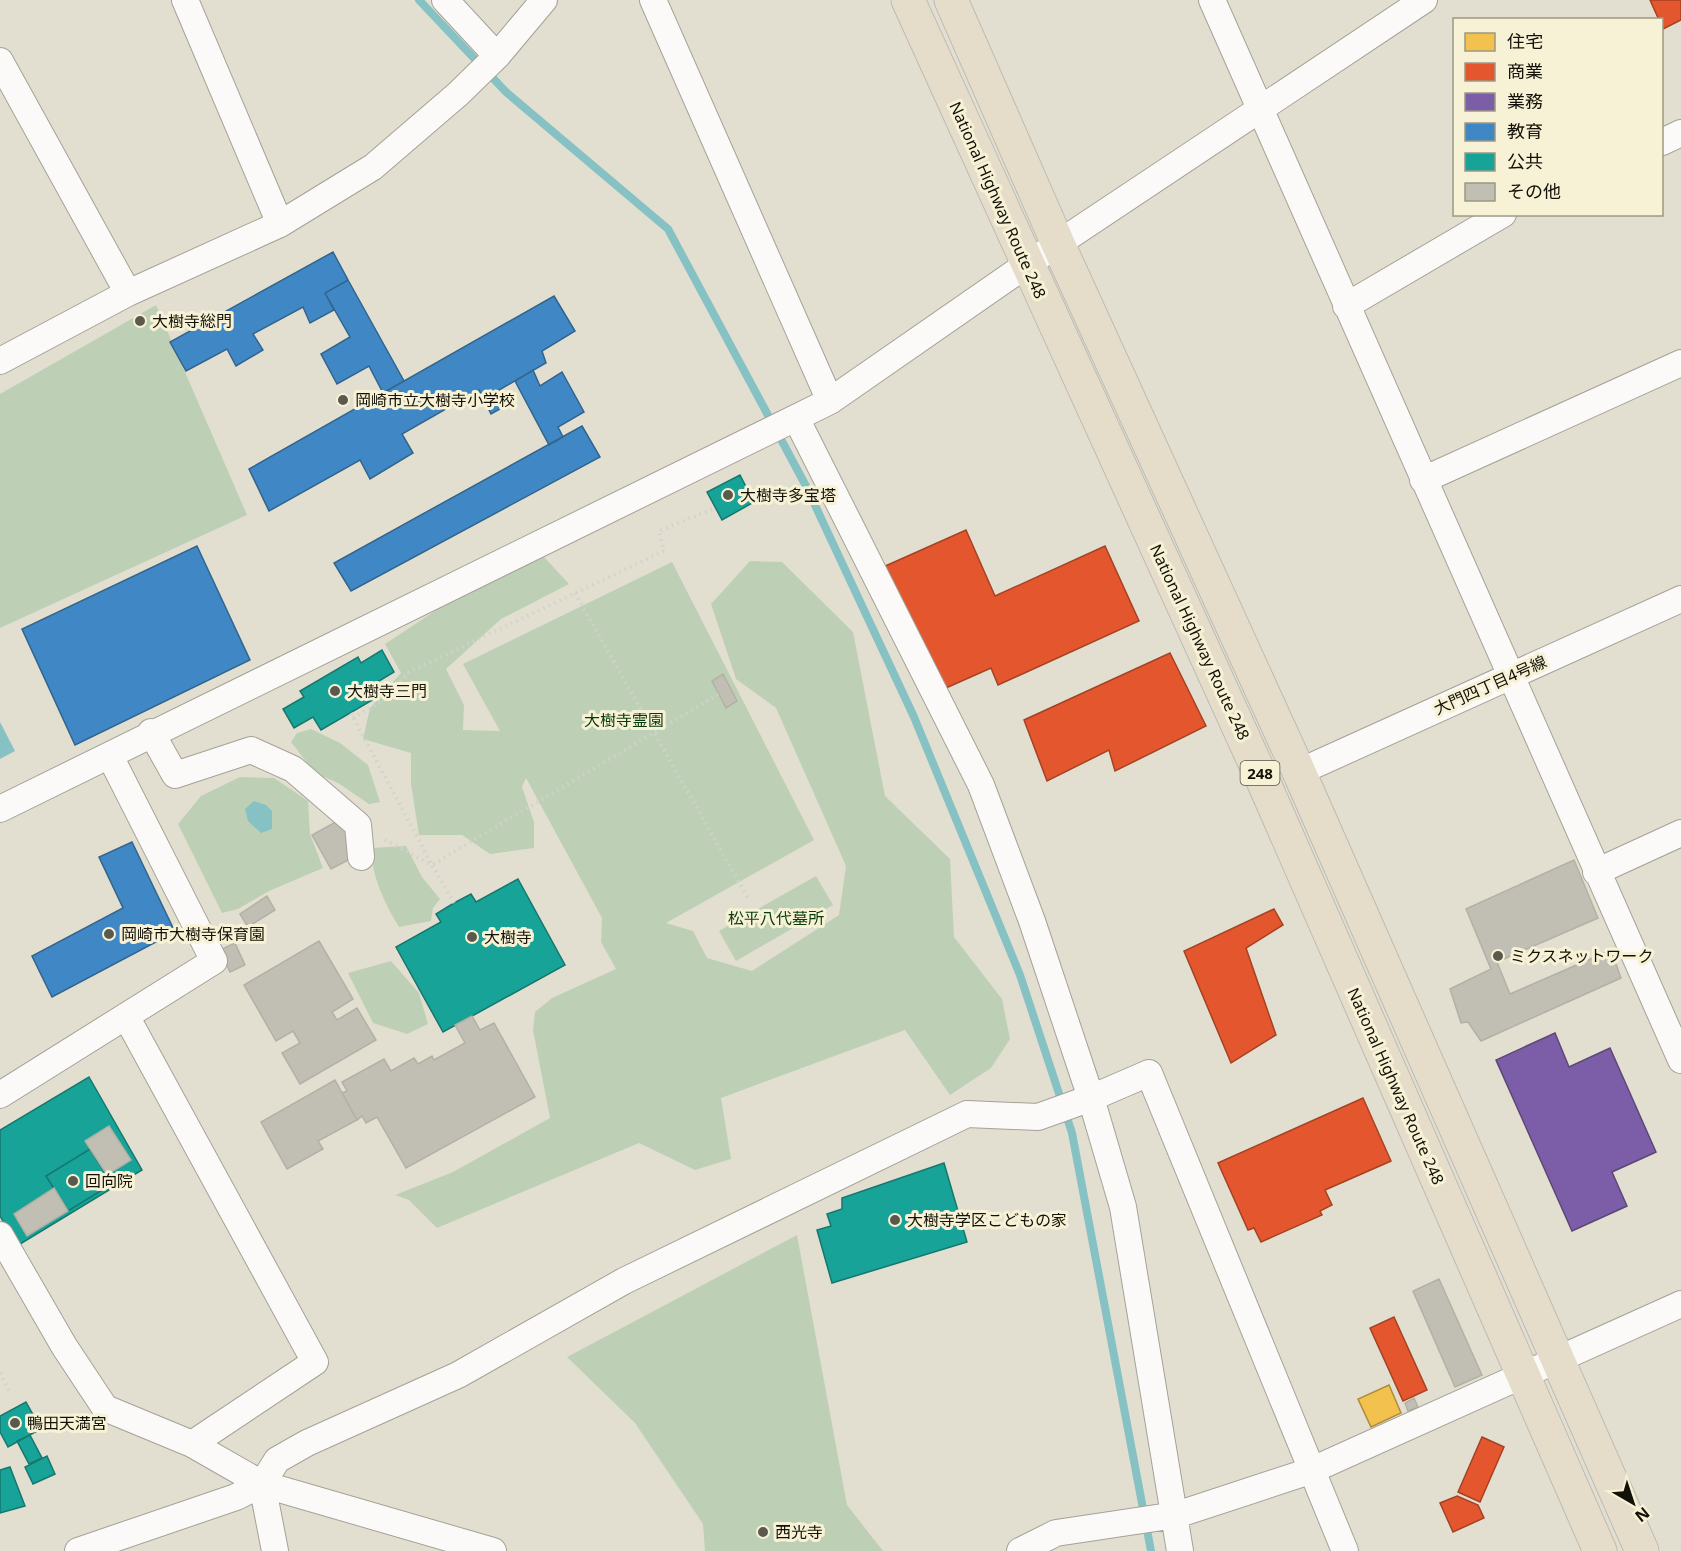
<svg xmlns="http://www.w3.org/2000/svg" width="1681" height="1551" font-family="'Noto Sans','Noto Sans JP',sans-serif">
  <style>
    .green { fill: #bdd0b6 }
    .water { fill: #86c1c4 }
    .homes { fill: #f2c14e; stroke: #af8c39; stroke-width: 1.5 }
    .shops { fill: #e4572e; stroke: #a54223; stroke-width: 1.5 }
    .offices { fill: #7b5ea7; stroke: #5c4777; stroke-width: 1.5 }
    .schools { fill: #3f88c5; stroke: #32648c; stroke-width: 1.5 }
    .public { fill: #17a398; stroke: #16776d; stroke-width: 1.5 }
    .lines { fill: none; stroke-linecap: round; stroke-linejoin: round }
    .stream { stroke: #86c1c4; stroke-width: 8 }
    .building { fill: #c1bfb3; stroke: #b3b0a5; stroke-width: 1.5 }
    .minor-casing { stroke: #a4a297; stroke-width: 28 }
    .highway-casing { stroke: #bcbbb4; stroke-width: 35 }
    .path { stroke: #d2d1cd; stroke-width: 4; stroke-dasharray: 1.5 4.5; stroke-linecap: butt }
    .minor { stroke: #fbfaf8; stroke-width: 26 }
    .highway { stroke: #e5ddca; stroke-width: 33 }
    .poi-dot { fill: #5b594e; stroke: #f7f2d6; stroke-width: 2 }
    .labels { text-anchor: middle; dominant-baseline: central; stroke-width: 6; stroke-linejoin: round; paint-order: stroke }
    .shield { fill: #f7f2d6; stroke: #575446; stroke-width: 1.5 }
    .shield-label { font-size: 15px; font-weight: bold; fill: #131108 }
    .street-label { font-size: 16px; fill: #131108; stroke: #f7f2d6 }
    .poi-label { font-size: 16px; fill: #131108; stroke: #f7f2d6; text-anchor: start }
    .park-label { font-size: 16px; fill: #073b0e; stroke: #f7f2d6 }
  </style>
  <rect width="100%" height="100%" fill="#e2dfd1"/>
  <path class="green" d="M156,305L247,515L0,628V394Z
    M544,557L569,584L501,619L446,669L464,705L463,730L500,731L463,664L672,562L814,840L666,923L693,931L707,958L752,971L839,915L846,866L776,708L736,679L711,604L750,561L782,562L853,632L885,796L950,859L954,937L1002,999L1010,1039L991,1068L950,1095L905,1030L721,1098L731,1159L695,1170L639,1143L437,1228L409,1200L395,1195L453,1172L550,1118L533,1030L535,1012L552,998L616,969L601,942L602,918L526,778L522,787L534,822V848L490,854L462,835H419L411,784V753L363,739L370,708L401,673L385,644L447,603Z
    M311,729L340,743L368,765L380,802L369,804L338,783L315,773L291,742L297,733Z
    M240,777L274,778L308,801L310,834L323,868L269,891L238,909L222,913L178,824L201,796Z
    M406,846L422,877L440,899L433,908L431,921L399,927C384,902 372,877 371,848Z
    M816,876L833,905L736,961L719,931Z
    M391,961L419,993L428,1024L407,1034L373,1023L348,973Z
    M797,1235L847,1505L883,1551H705L703,1524L635,1423L567,1357Z"/>
  <path class="water" d="M0,722L15,751L0,759Z
    M254,801L266,805L272,811V829L261,833L248,821L245,809Z"/>
  <path class="homes" d="M1389,1385L1401,1413L1371,1427L1358,1399Z"/>
  <path class="shops" d="M1650,0H1681V20L1663,29L1662,20H1659Z
    M966,530L995,596L1105,546L1139,621L998,685L991,668L937,692L881,568Z
    M1170,653L1206,726L1115,771L1109,750L1047,781L1024,720Z
    M1274,909L1283,925L1246,948L1276,1035L1231,1063L1184,951Z
    M1363,1098L1391,1161L1325,1190L1332,1205L1320,1211L1322,1215L1261,1242L1254,1228L1248,1230L1218,1163Z
    M1394,1317L1427,1390L1403,1401L1370,1328Z
    M1482,1437L1504,1447L1480,1502L1458,1492Z
    M1457,1496L1478,1505L1484,1518L1453,1532L1440,1503Z"/>
  <path class="offices" d="M1555,1033L1569,1067L1610,1048L1656,1152L1612,1172L1627,1206L1572,1231L1496,1060Z"/>
  <path class="schools" d="M333,252L348,280L325,293L334,310L310,323L303,307L253,334L263,350L236,366L227,349L186,371L170,342Z
    M348,280L404,381L383,393L369,366L337,384L321,354L350,337L325,293Z
    M554,296L575,331L542,351L546,363L499,390L507,405L491,414L479,390L402,434L413,453L370,479L360,460L269,511L249,469Z
    M533,370L540,386L562,372L584,412L558,427L563,437L549,445L515,381Z
    M582,426L600,457L351,591L334,563Z
    M197,546L250,660L75,745L22,629Z
    M132,842L175,932L52,997L32,956L123,908L99,857Z"/>
  <path class="public" d="M740,475L754,502L722,520L707,492Z
    M382,650L394,672L374,684L381,695L321,730L313,717L294,728L283,709L304,697L300,691L358,657L361,663Z
    M518,879L565,965L443,1032L396,947L441,922L436,914L454,903L471,894L476,902Z
    M89,1077L142,1170L17,1246L0,1216V1130Z
    M90,1149L112,1184L68,1211L46,1176Z
    M944,1163L967,1242L832,1283L817,1230L831,1226L827,1214L842,1209V1198Z
    M26,1402L41,1429L8,1447L0,1432V1416Z
    M30,1435L42,1458L29,1464L17,1441Z
    M47,1456L55,1474L33,1484L25,1467Z
    M10,1467L25,1506L0,1513V1470Z"/>
  <g class="lines">
    <path class="stream" d="M419,0L506,92L668,229L806,486L914,717L1020,975L1072,1133L1151,1551"/>
  </g>
  <path class="building" d="M723,674L737,701L726,708L712,681Z
    M341,819L360,854L331,869L312,835Z
    M1574,860L1598,918L1497,962L1510,994L1611,950L1621,978L1481,1041L1468,1022L1461,1023L1450,989L1491,969L1466,909Z
    M267,896L275,910L248,927L240,914Z
    M319,941L353,999L332,1012L337,1020L357,1008L376,1040L300,1084L282,1053L300,1043L293,1031L276,1041L244,985Z
    M235,943L245,965L230,972L220,950Z
    M472,1016L480,1030L494,1023L535,1097L406,1168L377,1117L366,1123L362,1116L357,1120L342,1093L347,1091L342,1082L384,1059L391,1071L414,1058L418,1064L432,1056L434,1060L465,1043L455,1025Z
    M335,1080L357,1120L318,1141L323,1149L287,1169L261,1122Z
    M109,1126L131,1160L107,1175L85,1141Z
    M54,1188L68,1211L27,1236L14,1214Z
    M1439,1279L1482,1375L1455,1387L1413,1291Z
    M1414,1398L1418,1407L1408,1411L1405,1403Z"/>
  <g class="lines">
    <defs>
      <path id="minor" d="M185,0L280,224
        M445,0L497,56
        M653,0L830,401
        M1212,0L1681,1060
        M0,61L128,293
        M1662,142L1681,133
        M1346,306L1503,214
        M0,361L128,293L280,224L373,167L458,94L497,56L544,0
        M796,418L981,785L1032,921L1091,1098L1123,1207L1180,1551
        M1423,480L1681,363
        M151,732L175,775L251,750L293,769L358,825L361,857
        M1299,772L1681,599
        M0,809L830,401L1026,265L1424,0
        M1596,872L1681,833
        M126,1016L315,1362L192,1444
        M0,1095L214,961L110,756
        M0,1235L64,1346L105,1408L192,1444L262,1484L493,1551
        M262,1484L275,1551
        M78,1551L236,1497L262,1484L277,1460L307,1443L458,1375L624,1281L967,1114L1038,1117L1091,1098L1149,1073L1345,1551
        M1020,1551L1056,1533L1176,1515L1310,1471L1681,1304"/>
      <path id="highway" d="M908,0L1264,783L1600,1551
        M951,0L1059,246L1299,772L1642,1551"/>
    </defs>
    <use href="#minor" class="minor-casing"/>
    <use href="#highway" class="highway-casing"/>
    <path class="path" d="M575,593L749,900
      M351,713L432,865L719,694
      M353,718L386,698L409,672L664,551L659,531L715,508
      M385,840L432,865L454,903
      M0,1373L10,1393"/>
    <use href="#minor" class="minor"/>
    <use href="#highway" class="highway"/>
  </g>
  <g class="poi-dot">
    <circle cx="140" cy="321" r="6"/>
    <circle cx="343" cy="400" r="6"/>
    <circle cx="728" cy="495" r="6"/>
    <circle cx="335" cy="691" r="6"/>
    <circle cx="109" cy="934" r="6"/>
    <circle cx="472" cy="937" r="6"/>
    <circle cx="1498" cy="956" r="6"/>
    <circle cx="73" cy="1181" r="6"/>
    <circle cx="895" cy="1220" r="6"/>
    <circle cx="15" cy="1423" r="6"/>
    <circle cx="763" cy="1532" r="6"/>
  </g>
  <g class="labels">
    <rect class="shield" x="1240.5" y="761" width="39" height="24" rx="4.5"/>
    <g class="shield-label">
      <text x="1260" y="773">248</text>
    </g>
    <g class="street-label">
      <text transform="translate(998 200) rotate(66)">National Highway Route 248</text>
      <text transform="translate(1200 642) rotate(65)">National Highway Route 248</text>
      <text transform="translate(1490 685) rotate(-24)">大門四丁目4号線</text>
      <text transform="translate(1396 1086) rotate(66)">National Highway Route 248</text>
    </g>
    <g class="poi-label">
      <text x="152" y="321">大樹寺総門</text>
      <text x="355" y="400">岡崎市立大樹寺小学校</text>
      <text x="740" y="495">大樹寺多宝塔</text>
      <text x="347" y="691">大樹寺三門</text>
      <text x="121" y="934">岡崎市大樹寺保育園</text>
      <text x="484" y="937">大樹寺</text>
      <text x="1510" y="956">ミクスネットワーク</text>
      <text x="85" y="1181">回向院</text>
      <text x="907" y="1220">大樹寺学区こどもの家</text>
      <text x="27" y="1423">鴨田天満宮</text>
      <text x="775" y="1532">西光寺</text>
    </g>
    <g class="park-label">
      <text x="624" y="720">大樹寺霊園</text>
      <text x="776" y="918">松平八代墓所</text>
    </g>
  </g>
  <rect x="1453" y="18" width="210" height="198" fill="#f7f2d6" stroke="#9c9884" stroke-width="1.5"/>
  <rect x="1465" y="33" width="30" height="18" fill="#f2c14e" stroke="#9c9884" stroke-width="1.5"/>
  <text x="1507" y="48" font-size="18" fill="#131108">住宅</text>
  <rect x="1465" y="63" width="30" height="18" fill="#e4572e" stroke="#9c9884" stroke-width="1.5"/>
  <text x="1507" y="78" font-size="18" fill="#131108">商業</text>
  <rect x="1465" y="93" width="30" height="18" fill="#7b5ea7" stroke="#9c9884" stroke-width="1.5"/>
  <text x="1507" y="108" font-size="18" fill="#131108">業務</text>
  <rect x="1465" y="123" width="30" height="18" fill="#3f88c5" stroke="#9c9884" stroke-width="1.5"/>
  <text x="1507" y="138" font-size="18" fill="#131108">教育</text>
  <rect x="1465" y="153" width="30" height="18" fill="#17a398" stroke="#9c9884" stroke-width="1.5"/>
  <text x="1507" y="168" font-size="18" fill="#131108">公共</text>
  <rect x="1465" y="183" width="30" height="18" fill="#c1bfb3" stroke="#9c9884" stroke-width="1.5"/>
  <text x="1507" y="198" font-size="18" fill="#131108">その他</text>
  <g transform="translate(1633 1503) rotate(141)" stroke="#f7f2d6" stroke-width="4.5" paint-order="stroke">
  <path d="M0-4.5L10 22L0 15L-10 22Z" fill="#131108"/>
  <text y="-9" font-size="16" font-weight="bold" text-anchor="middle" fill="#131108">N</text>
  </g>
</svg>
